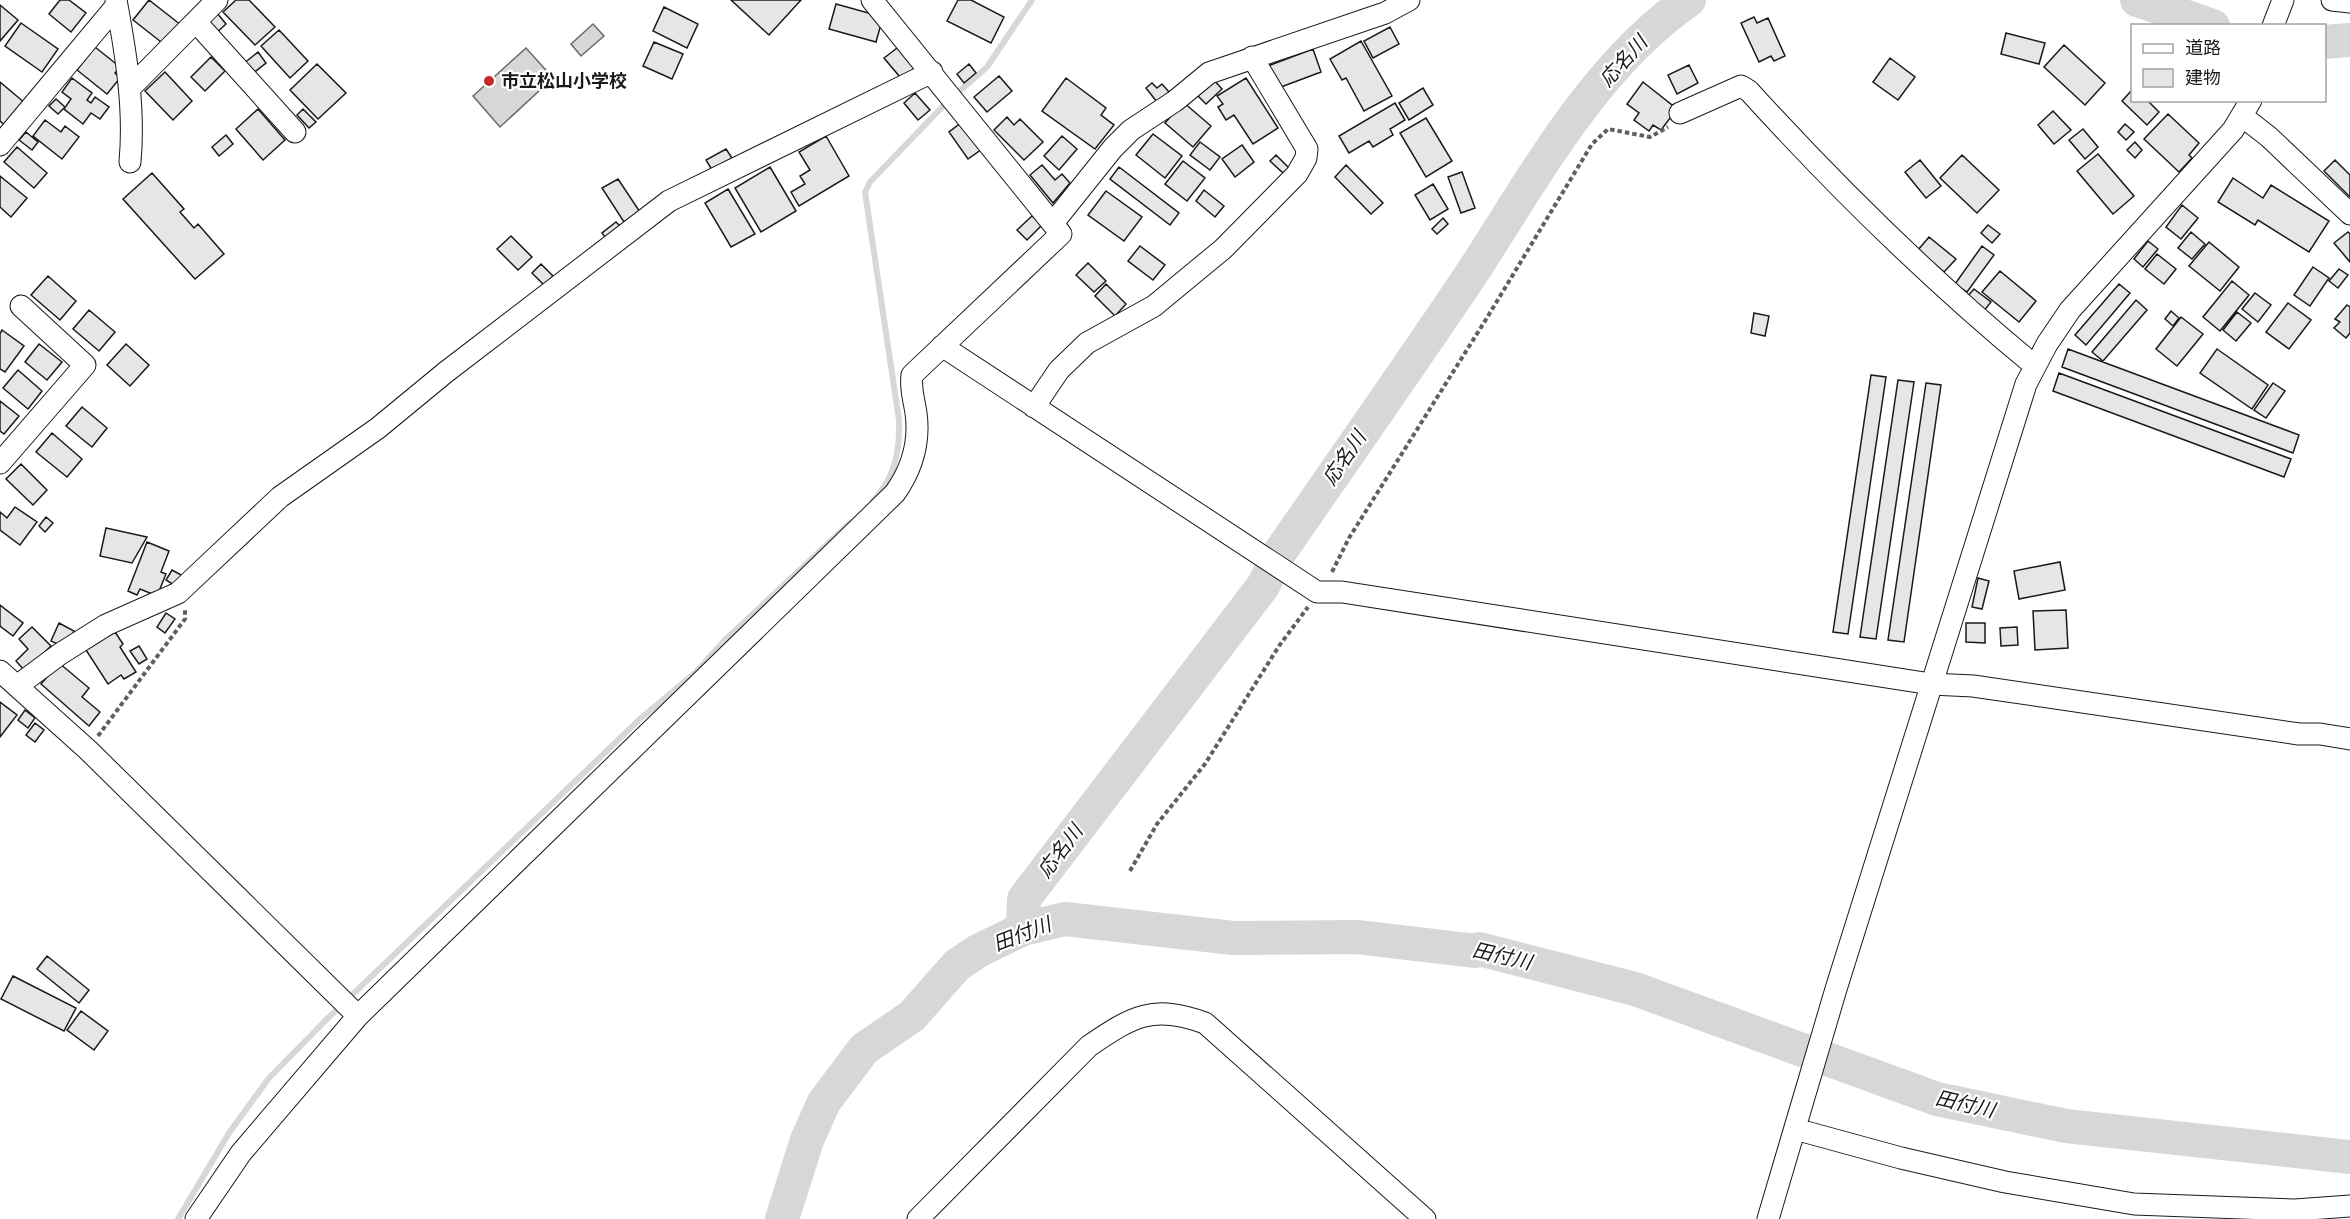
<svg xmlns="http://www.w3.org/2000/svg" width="2350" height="1219" font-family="Arial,'Noto Sans JP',sans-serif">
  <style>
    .water { fill: #d7d7d7; stroke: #6a6a6a; stroke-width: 1.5 }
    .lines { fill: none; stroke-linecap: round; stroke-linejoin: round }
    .stream { stroke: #d7d7d7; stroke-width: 6 }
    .river { stroke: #d7d7d7; stroke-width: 34 }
    .building { fill: #e6e6e6; stroke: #1a1a1a; stroke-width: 1.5 }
    .minor-casing { stroke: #1a1a1a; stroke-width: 23 }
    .path { stroke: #5f5f5f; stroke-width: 4; stroke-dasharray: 4.5 3; stroke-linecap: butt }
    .minor { stroke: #fff; stroke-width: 21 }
    .poi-dot { fill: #c62828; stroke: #fff; stroke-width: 2 }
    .labels { text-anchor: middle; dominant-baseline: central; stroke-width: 4.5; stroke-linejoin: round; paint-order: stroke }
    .poi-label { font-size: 18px; font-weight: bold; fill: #1a1a1a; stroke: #fff; text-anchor: start }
    .water-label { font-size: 20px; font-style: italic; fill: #1a1a1a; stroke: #fff }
  </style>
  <rect width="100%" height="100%" fill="#fff"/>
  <path class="water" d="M593,24L604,36L581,56L571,44Z
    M526,48L553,78L500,127L473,96Z"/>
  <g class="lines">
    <path class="stream" d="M873,501C895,477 900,452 899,420L865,192L870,182L946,103L987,67L1032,0
      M178,1219L229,1133L269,1078L326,1020L640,719L696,672L724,641L850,523"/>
    <path class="river" d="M2137,0L2213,26
      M2324,42L2350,40
      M1023,929L1024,899L1263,586L1280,552C1343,461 1406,371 1468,279C1532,182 1592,67 1689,0
      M782,1219L807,1140L824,1102L864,1049L912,1016L957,965L978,951L1023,929L1065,919L1233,938L1357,937L1476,951L1479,949L1635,989L1937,1099L2066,1126L2350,1157"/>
  </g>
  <path class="building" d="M60,0H69L86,13L71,32L49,14Z
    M149,0L181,25L165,45L133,20Z
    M236,0H249L275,27L255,45L223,12Z
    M731,0H801L769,35Z
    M958,0H971L1004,17L991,43L947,21Z
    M836,4L883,17L876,42L829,29Z
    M0,5L18,20L0,41Z
    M664,7L698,24L687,48L653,31Z
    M217,13L226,24L212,37L202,26Z
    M1754,17L1757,23L1768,18L1785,56L1774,61L1771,56L1759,62L1741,23Z
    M21,23L58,49L42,72L5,46Z
    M1390,27L1399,44L1373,58L1364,41Z
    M279,30L308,61L290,78L261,46Z
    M2006,33L2045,43L2039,64L2001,54Z
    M1361,41L1392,96L1364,111L1346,78L1342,80L1330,59Z
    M654,42L683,54L672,79L643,66Z
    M901,45L921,70L905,83L884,58Z
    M2064,45L2105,83L2085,105L2044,67Z
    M95,47L120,67L115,73L120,78L107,94L77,70Z
    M1313,49L1321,72L1273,90L1265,67Z
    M258,52L266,63L252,74L243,64Z
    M211,57L225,71L205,91L191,77Z
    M1890,58L1915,77L1898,100L1873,82Z
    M317,64L346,93L318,119L290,90Z
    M969,64L976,73L964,83L957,74Z
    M1689,65L1698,83L1677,94L1668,75Z
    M165,72L192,101L173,120L145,91Z
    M999,76L1012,91L987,112L974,97Z
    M72,78L92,93L87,100L91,103L95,97L109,107L100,119L91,113L83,124L64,109L71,99L62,92Z
    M1066,78L1106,108L1101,115L1114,125L1095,149L1042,111Z
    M1212,78L1222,89L1206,104L1196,94Z
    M1246,78L1278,128L1253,144L1234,115L1226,120L1218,107L1223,104L1217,96Z
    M0,82L25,103L6,126L0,121Z
    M1643,82L1677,109L1661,130L1653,125L1649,131L1634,120L1639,113L1627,104Z
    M1152,83L1157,88L1162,84L1169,92L1157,102L1146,88Z
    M1423,88L1433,105L1409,120L1399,103Z
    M2132,90V100H2147L2159,112L2147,125L2122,101Z
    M915,93L930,110L918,120L904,103Z
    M56,99L65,107L58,114L49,106Z
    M1183,102L1211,126L1193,147L1165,123Z
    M1395,103L1405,120L1390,129L1393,135L1373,147L1369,141L1349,153L1339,136Z
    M258,109L285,140L263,160L236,129Z
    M303,109L316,122L309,128L297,115Z
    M2053,111L2071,130L2054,144L2038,125Z
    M2168,114L2199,143L2189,155L2192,158L2179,172L2144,139Z
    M1007,117L1014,125L1020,119L1043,142L1024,160L994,130Z
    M1426,118L1452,161L1426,177L1400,133Z
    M45,120L61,132L65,126L79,137L62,159L33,136Z
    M962,122L982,149L968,159L949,132Z
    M2125,124L2134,132L2126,140L2118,132Z
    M2083,129L2098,147L2085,159L2069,140Z
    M26,132L38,142L32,150L19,140Z
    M1153,134L1182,156L1165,178L1136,155Z
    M226,135L233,144L219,156L212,147Z
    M826,136L849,176L799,206L791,192L805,184L800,176L810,170L799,152Z
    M1062,136L1077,149L1059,170L1044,156Z
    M1200,142L1220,157L1210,170L1190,155Z
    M2135,142L2142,150L2135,158L2127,150Z
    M1242,145L1254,162L1235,177L1222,159Z
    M17,147L47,173L34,188L4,162Z
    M726,149L732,158L712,170L706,160Z
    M2098,154L2134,196L2113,214L2077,171Z
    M1276,155L1289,168L1283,173L1270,161Z
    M1962,155L1999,190L1977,213L1940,178Z
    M1920,160L1941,186L1926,198L1905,172Z
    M2335,160L2350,175V197L2324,171Z
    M1183,161L1205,178L1187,201L1165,184Z
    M1042,165L1055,180L1062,174L1070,183L1053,203L1030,175Z
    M1346,165L1383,203L1371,214L1335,177Z
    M770,167L796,211L761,232L735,188Z
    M1119,167L1179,213L1170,225L1110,179Z
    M1462,172L1475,208L1461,213L1448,177Z
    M152,173L184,209L180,212L194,228L198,224L224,254L195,279L123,199Z
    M0,176L27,198L11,217L0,207Z
    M2233,178L2263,198L2271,185L2329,221L2309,252L2258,220L2255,225L2218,202Z
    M618,179L640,212L624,222L602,188Z
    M1433,184L1448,209L1430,220L1415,195Z
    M728,189L755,234L731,247L705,203Z
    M1204,190L1224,206L1215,217L1196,201Z
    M1106,191L1142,217L1124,241L1088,215Z
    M2182,205L2198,218L2181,239L2166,227Z
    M1032,216L1042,225L1027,240L1017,230Z
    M1443,218L1448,224L1437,234L1432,229Z
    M616,222L623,229L608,241L602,233Z
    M1988,225L2000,234L1992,243L1981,233Z
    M2191,232L2205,244L2192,259L2178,248Z
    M2348,232L2350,234V262L2334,243Z
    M511,236L532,257L518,270L497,249Z
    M1929,237L1956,259L1944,272L1918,250Z
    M2148,241L2158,249L2143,267L2134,259Z
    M2209,242L2239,267L2220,291L2189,266Z
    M1140,246L1165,265L1153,280L1128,261Z
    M1982,246L1994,255L1967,292L1955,284Z
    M2157,254L2176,269L2164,284L2145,269Z
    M1088,263L1106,281L1094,292L1076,275Z
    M541,264L553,276L544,285L532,273Z
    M2313,267L2329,278L2310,306L2294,295Z
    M2339,269L2348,275L2338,288L2329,281Z
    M2000,271L2036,301L2019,322L1982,292Z
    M48,276L76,301L60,320L31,295Z
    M2232,281L2249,295L2220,331L2203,317Z
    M1106,284L1126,304L1115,316L1095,296Z
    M2119,284L2130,293L2086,345L2075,335Z
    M1974,289L1991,302L1983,312L1966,298Z
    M2255,293L2271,305L2258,322L2242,309Z
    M2136,300L2147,310L2103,361L2092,352Z
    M2288,303L2311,320L2289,349L2266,332Z
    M2347,305L2350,307V333L2346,338L2334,328L2340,322L2335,319Z
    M89,310L115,332L99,351L73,329Z
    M2171,311L2179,318L2173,326L2165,319Z
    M2237,312L2251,323L2236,341L2223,330Z
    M1754,313L1769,316L1765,336L1751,333Z
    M2181,317L2203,334L2177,366L2156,349Z
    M2,330L24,346L5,372L0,369V334Z
    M39,344L62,362L47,380L25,362Z
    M126,344L149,365L130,386L107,365Z
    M2068,349L2299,435L2293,453L2062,367Z
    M2217,349L2268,385L2252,409L2200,373Z
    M18,370L42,391L28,409L3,388Z
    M2059,373L2291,459L2284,477L2053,391Z
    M1871,375L1886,377L1848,634L1833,632Z
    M1898,380L1914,382L1876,639L1860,637Z
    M1926,383L1941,385L1904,642L1888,640Z
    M2273,383L2285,391L2266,418L2254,410Z
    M0,401L19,416L4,434L0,431Z
    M82,407L107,428L92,447L66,426Z
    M52,433L82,459L67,477L36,452Z
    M21,464L47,490L33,505L6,479Z
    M15,507L37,522L20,545L0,530V512L7,518Z
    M46,517L53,523L45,532L39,526Z
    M106,528L147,537L132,563L100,556Z
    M147,542L169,551L161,572L166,574L157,596L140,589L137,595L128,591Z
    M2060,562L2065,590L2019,599L2014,571Z
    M172,570L183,576L177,587L166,580Z
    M1978,578L1989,581L1982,609L1972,607Z
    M0,605L23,623L13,636L0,626Z
    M2066,610L2068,648L2035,650L2033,611Z
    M166,613L175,619L165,633L157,627Z
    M59,623L74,631L66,648L51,641Z
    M1966,623H1985V643L1966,642Z
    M32,627L51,646L25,671L16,661L28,649L19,639Z
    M2017,627L2018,645L2001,646L2000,628Z
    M115,632L123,644L120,647L136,672L124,679L121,675L108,684L86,650Z
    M139,646L147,659L139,664L130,651Z
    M59,663L89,688L82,697L100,712L89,726L41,684Z
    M0,702L17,715L0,737Z
    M25,710L35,718L28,728L18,720Z
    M35,723L44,730L35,742L26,735Z
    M47,956L89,990L79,1003L37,969Z
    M13,976L76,1008L64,1031L1,999Z
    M81,1011L108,1031L94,1050L67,1030Z"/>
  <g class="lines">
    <defs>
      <path id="minor" d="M116,0C126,54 135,108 130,162
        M2332,0L2350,2
        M196,22L295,132
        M2273,26L2283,0
        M130,88L217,0
        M1680,113L1741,86L1749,91C1838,189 1932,281 2035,366
        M2242,116L2269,137L2350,214
        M0,145L117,5
        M1053,223L1113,148L1131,130L1175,101L1209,73L1385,13L1409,0
        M942,346L1317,592H1342L1931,684L1973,686L2299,734H2320L2350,739
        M1034,407L1059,370L1087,343L1154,306L1223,249L1297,174L1306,158L1307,149L1252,57
        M0,463L85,365L21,306
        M0,671L88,750L358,1016
        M17,686L60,654L106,625L178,593L280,497L378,428L446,372L669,201L932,72
        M1795,1129L1901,1158L2005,1182L2134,1204L2295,1210L2350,1206
        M196,1219L241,1153L358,1016L895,493C912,469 920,442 916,413C914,399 910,389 912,375L1061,234L872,0
        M918,1219L1089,1046C1133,1016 1153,1004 1205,1023L1425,1219
        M1768,1219L1836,989L2026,384L2047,344L2070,310L2233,130L2251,100"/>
    </defs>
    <use href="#minor" class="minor-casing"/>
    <path class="path" d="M1332,572L1349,538L1485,321L1592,144L1608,129L1650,137L1668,127
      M98,736L185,619V610
      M1130,871L1157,824L1205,764L1279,646L1308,607"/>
    <use href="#minor" class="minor"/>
  </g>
  <circle class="poi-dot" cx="489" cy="81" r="6"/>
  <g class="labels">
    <g class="poi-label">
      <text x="501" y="81">市立松山小学校</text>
    </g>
    <g class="water-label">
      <text transform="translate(1623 61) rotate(-48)">応名川</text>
      <text transform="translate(1344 458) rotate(-56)">応名川</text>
      <text transform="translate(1060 851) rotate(-53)">応名川</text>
      <text transform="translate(1022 934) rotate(-21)">田付川</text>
      <text transform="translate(1502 956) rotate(13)">田付川</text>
      <text transform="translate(1965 1104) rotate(13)">田付川</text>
    </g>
  </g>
  <rect x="2131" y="24" width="195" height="78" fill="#ffffff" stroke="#a3a3a3" stroke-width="1.5"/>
  <rect x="2143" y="44" width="30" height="9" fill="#ffffff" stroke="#a3a3a3" stroke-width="1.5"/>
  <text x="2185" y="54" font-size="18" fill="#1a1a1a">道路</text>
  <rect x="2143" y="69" width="30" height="18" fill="#e6e6e6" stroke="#a3a3a3" stroke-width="1.5"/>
  <text x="2185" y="84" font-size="18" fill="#1a1a1a">建物</text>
</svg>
